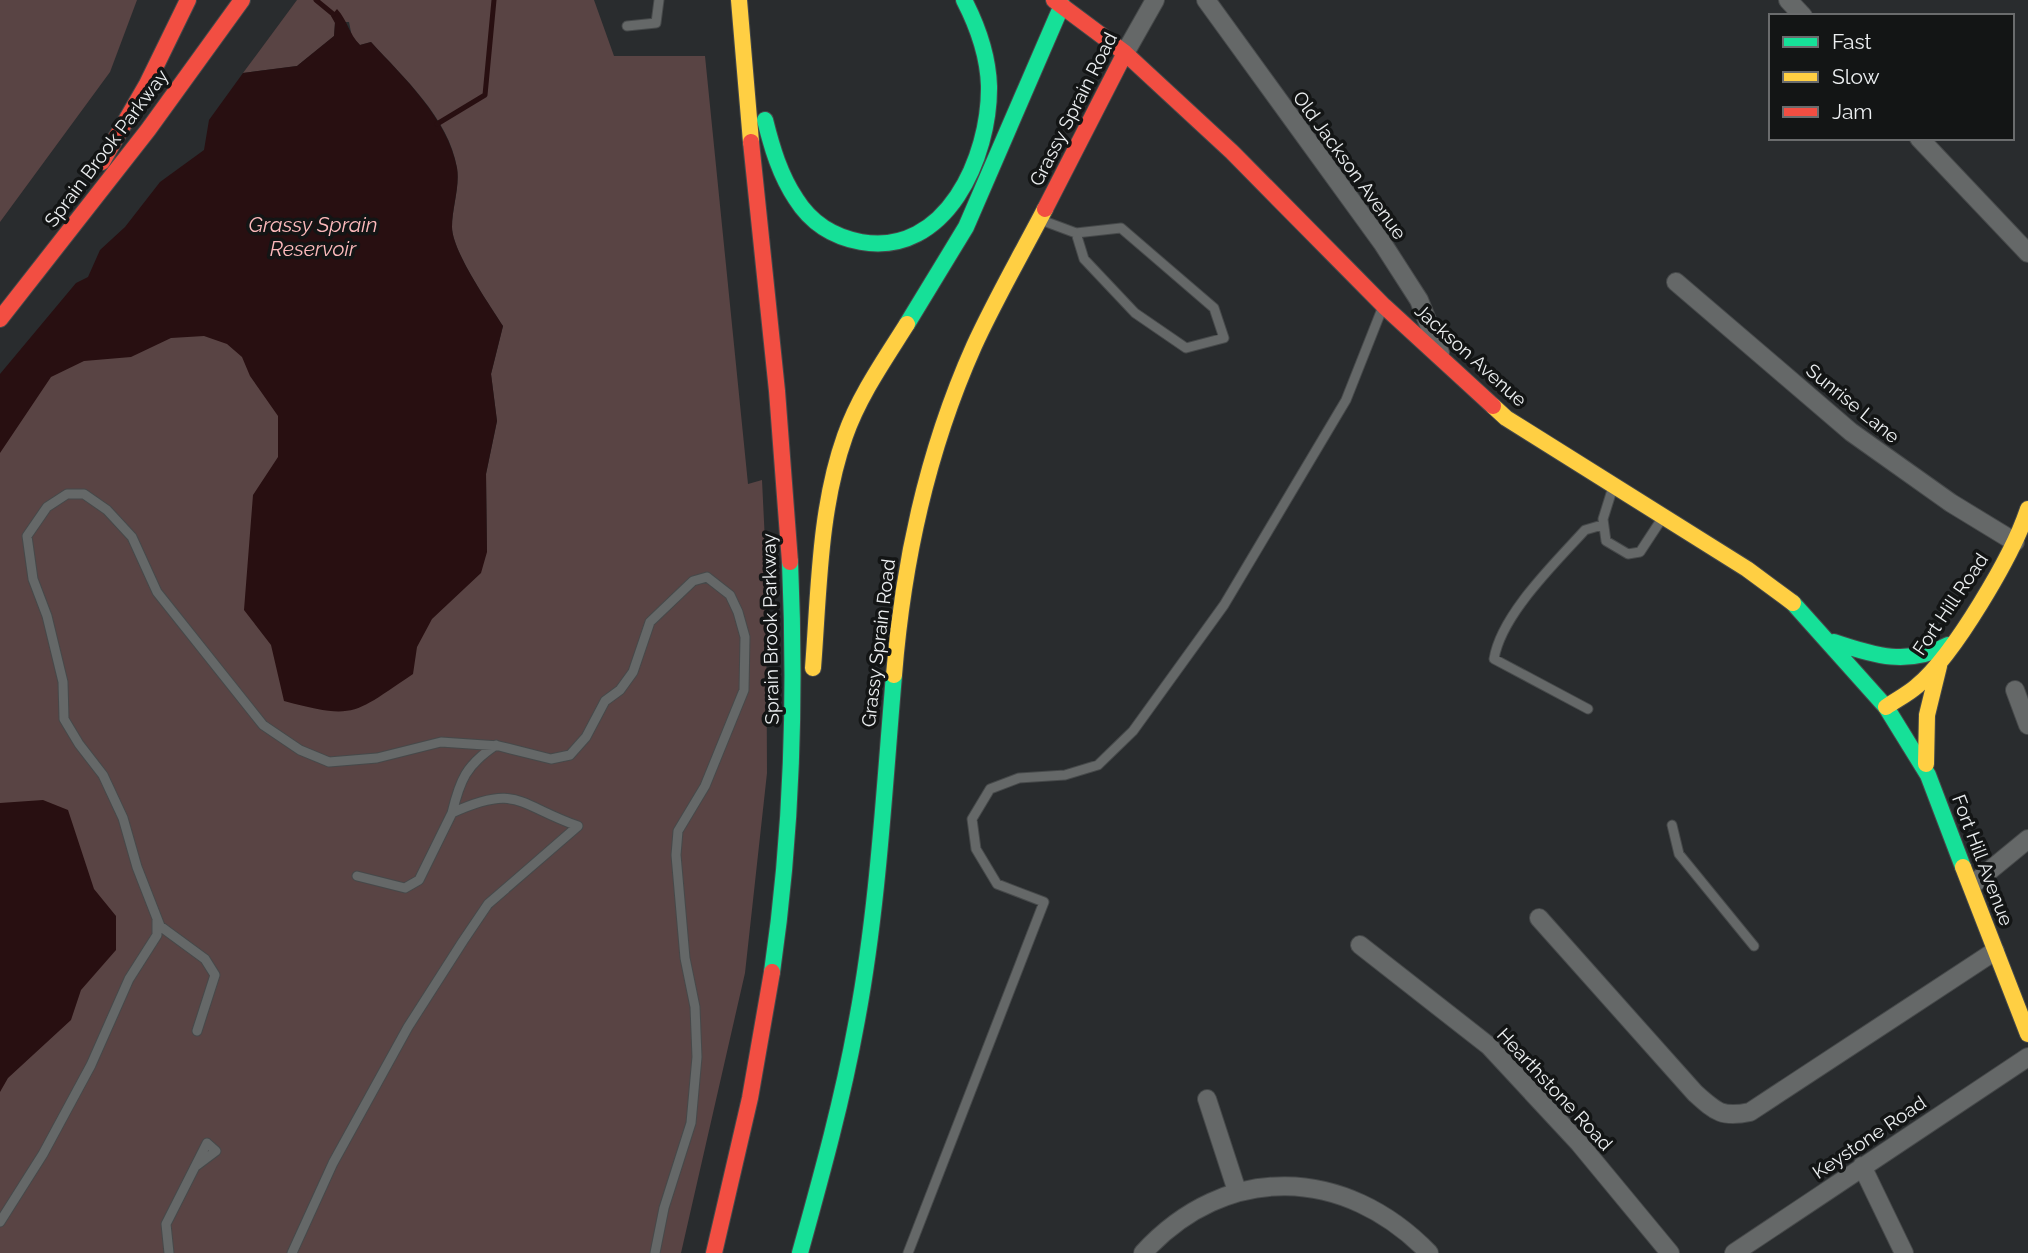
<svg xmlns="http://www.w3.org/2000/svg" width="2028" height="1253" font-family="Raleway,sans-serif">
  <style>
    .green { fill: #594444 }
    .water { fill: #280f11 }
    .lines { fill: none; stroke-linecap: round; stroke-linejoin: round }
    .stream { stroke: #280f11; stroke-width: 5 }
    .lane-casing { stroke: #46494a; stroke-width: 11 }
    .street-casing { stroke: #46494a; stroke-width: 20 }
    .fast-casing { stroke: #46494a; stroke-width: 18 }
    .slow-casing { stroke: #46494a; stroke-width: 18 }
    .jam-casing { stroke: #46494a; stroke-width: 18 }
    .lane { stroke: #656868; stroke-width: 9 }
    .street { stroke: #656868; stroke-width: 18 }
    .fast { stroke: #16e098; stroke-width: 16 }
    .slow { stroke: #ffcf43; stroke-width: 16 }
    .jam { stroke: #f24e42; stroke-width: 16 }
    .labels { text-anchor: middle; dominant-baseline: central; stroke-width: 7; stroke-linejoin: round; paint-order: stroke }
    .street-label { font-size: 19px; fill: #eceff1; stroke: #131515 }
    .water-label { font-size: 21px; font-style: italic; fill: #fdbabc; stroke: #131515 }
  </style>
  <rect width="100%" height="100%" fill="#292c2e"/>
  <path class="green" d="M0,0H137L110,72L0,222Z
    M297,0H594L614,56H705L748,484L762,480L766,563L767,773L745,973L681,1253H0V439L41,379L186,314L303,353L487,552L486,474L497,421L491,374L503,326C489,304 452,251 452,227C452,208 460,187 457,168C449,118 403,77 371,42L360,45L352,37L349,22H335L334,36L297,66L243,73Z"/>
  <path class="water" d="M337,9C348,21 349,34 360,45L371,42C403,77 448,118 457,168C460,186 452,208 452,227C452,251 489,304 503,326L491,374L497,421L486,474L487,552L481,573L432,619L417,647L413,674C353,714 356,720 284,701L271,645L244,610L253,495L278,457V416L250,376L242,357L227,344L204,336L171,338L131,357L84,361L51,377L0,453V374L76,283L88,277L100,250L125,227L160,182L204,150L209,120L243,73L297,66L334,36L335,23L331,16Z
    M43,800L68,810L94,889L116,916V950L81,990L71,1020L8,1078L0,1092V803Z"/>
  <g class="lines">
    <path class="stream" d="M316,0L333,14
      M437,124L485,95L494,0"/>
    <defs>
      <path id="lane" d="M627,26L656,23L659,0
        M1041,220L1076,233L1121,228L1214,308L1224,338L1186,348L1135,313L1084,259L1076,233
        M1613,487L1603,519L1606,541L1628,554L1640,552L1663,517
        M1588,709L1494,659C1501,615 1555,563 1585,530L1602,525
        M1672,825L1679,854L1754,946
        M357,876L405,888L419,880L452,813
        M197,1031L215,975L205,959L160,926L137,867L123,818L103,775L79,744L64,719L63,682L47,616L33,579L27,536L47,507L67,494H84L107,510L132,537L157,592L263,725L300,750L329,762L377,758L441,742L499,746L551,759L570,755L586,737L605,701L620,690L633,672L650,622L693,581L707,577L730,595L738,612L745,637L744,690L705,786L678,831L676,855L685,958L695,1007L697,1057L691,1123L664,1208L655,1253
        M0,1222L43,1154L91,1065L129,979L157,935V920
        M169,1253L166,1224L207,1143L216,1151L196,1166
        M292,1253L333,1163L408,1027L463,941L488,904L578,826C518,805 518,783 452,813C460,780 466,765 496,745
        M908,1253L1044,902L997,884L976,849L972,819L990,789L1019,778L1065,775L1098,765L1133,731L1224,605L1346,400L1382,309"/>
      <path id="street" d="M1206,0L1383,244L1419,300L1440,353
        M1788,0L1803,16
        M1125,53L1155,0
        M1919,138L2028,253
        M1676,282L1851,432L1951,503L2015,542
        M2015,690L2028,725
        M1972,885L2028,839
        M1539,918L1695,1093C1716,1112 1722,1118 1750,1112L1995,951
        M1360,945L1489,1046L1579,1143L1670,1253
        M1207,1099L1237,1191
        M1862,1166L1904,1253
        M1143,1253C1226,1162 1345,1166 1429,1253
        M1734,1253L2028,1057"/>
      <path id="fast" d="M765,120C772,148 780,175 796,199C811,223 834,237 861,242C946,257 990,157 989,86C988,55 978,27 964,0
        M907,324L966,227L1062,5L1055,0
        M1793,603L1886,707L1928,775L1963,867
        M1834,642C1875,656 1908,666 1948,645
        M772,972C792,836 796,699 790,562
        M800,1253C821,1177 842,1102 856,1025C878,910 884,791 894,675"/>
      <path id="slow" d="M739,0L751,142
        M1493,406L1506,418L1747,569L1793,603
        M813,668C819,591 819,509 845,436C859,396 885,359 907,324
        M894,675C903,563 928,449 974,346C995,300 1021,255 1045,209
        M1886,707C1896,700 1908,694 1917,686C1954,655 2013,555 2028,509
        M1926,764L1927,715L1939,666
        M1963,867L2028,1034"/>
      <path id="jam" d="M1054,0L1125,53L1232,152L1384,306L1493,406
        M751,142L777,391L790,562
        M102,162L147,84L188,0
        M1045,209L1125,53
        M0,319L148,130L242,0
        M714,1253L750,1098L772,972"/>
    </defs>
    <use href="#lane" class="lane-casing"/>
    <use href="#street" class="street-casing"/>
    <use href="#fast" class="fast-casing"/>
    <use href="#slow" class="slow-casing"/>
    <use href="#jam" class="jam-casing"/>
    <use href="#lane" class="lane"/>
    <use href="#street" class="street"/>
    <use href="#fast" class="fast"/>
    <use href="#slow" class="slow"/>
    <use href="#jam" class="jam"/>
  </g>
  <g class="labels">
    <g class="street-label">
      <text transform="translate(1073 109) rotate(-63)">Grassy Sprain Road</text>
      <text transform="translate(106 148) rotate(-53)">Sprain Brook Parkway</text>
      <text transform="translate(1350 165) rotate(54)">Old Jackson Avenue</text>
      <text transform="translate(1471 355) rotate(42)">Jackson Avenue</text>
      <text transform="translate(1853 403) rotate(39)">Sunrise Lane</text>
      <text transform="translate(1950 604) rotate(-56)">Fort Hill Road</text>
      <text transform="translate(770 629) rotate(-91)">Sprain Brook Parkway</text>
      <text transform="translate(878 643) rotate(-83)">Grassy Sprain Road</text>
      <text transform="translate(1983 860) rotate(69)">Fort Hill Avenue</text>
      <text transform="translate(1555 1089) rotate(47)">Hearthstone Road</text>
      <text transform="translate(1869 1137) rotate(-34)">Keystone Road</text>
    </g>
    <g class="water-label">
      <text x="313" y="224">Grassy Sprain<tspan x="313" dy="24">Reservoir</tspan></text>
    </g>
  </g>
  <rect x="1769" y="14" width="245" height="126" fill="#131515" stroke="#6a6c6d" stroke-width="2"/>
  <rect x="1783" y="37" width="35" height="10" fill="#16e098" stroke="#6a6c6d" stroke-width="2"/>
  <text x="1832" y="49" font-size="21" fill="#eceff1">Fast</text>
  <rect x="1783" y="72" width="35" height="10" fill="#ffcf43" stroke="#6a6c6d" stroke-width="2"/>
  <text x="1832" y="84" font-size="21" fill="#eceff1">Slow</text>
  <rect x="1783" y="107" width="35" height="10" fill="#f24e42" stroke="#6a6c6d" stroke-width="2"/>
  <text x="1832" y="119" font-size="21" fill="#eceff1">Jam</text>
</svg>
